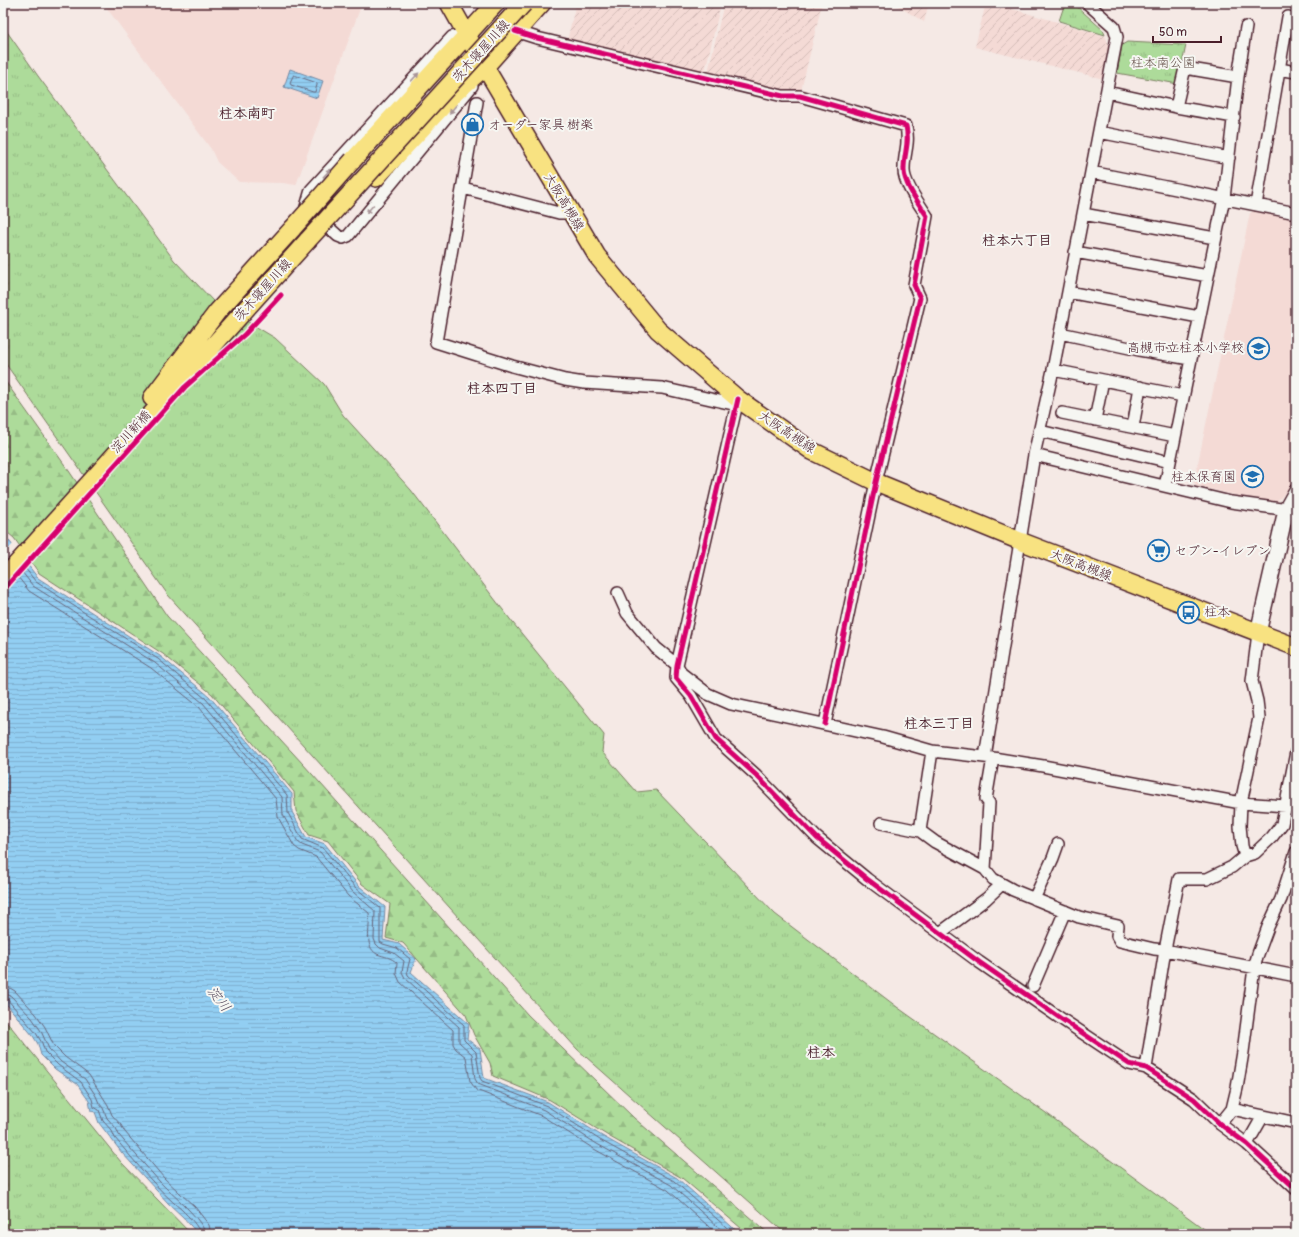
<svg xmlns="http://www.w3.org/2000/svg" width="1299" height="1237" font-family="Pangolin,'Klee One',sans-serif">
  <style>
    .built { fill: #f4dad5 }
    .industrial { fill: url(#industrial-furrows) }
    .grass { fill: url(#grass-tufts); stroke: #7c7d62 }
    .forest { fill: url(#forest-firs); stroke: #7c7d62 }
    .water { fill: url(#water-rules); stroke: #7588a2 }
    .pier { fill: #f5e9e5 }
    .lines { fill: none; stroke-linecap: round; stroke-linejoin: round }
    .shore { stroke: #67657b; stroke-width: 1 }
    .street-casing { stroke: #4a1f2b; stroke-width: 14 }
    .secondary-casing { stroke: #4a1f2b; stroke-width: 18 }
    .primary-casing { stroke: #4a1f2b; stroke-width: 20 }
    .street { stroke: #f6f6f2; stroke-width: 11 }
    .secondary { stroke: #f6f6f2; stroke-width: 15 }
    .primary { stroke: #f8e281; stroke-width: 17 }
    .primary-bridge-casing { stroke: #4a1f2b; stroke-width: 20; stroke-linecap: butt }
    .primary-bridge { stroke: #f8e281; stroke-width: 17 }
    .cycleway-casing { stroke: #f6f6f2; stroke-width: 8 }
    .cycleway { stroke: #d6006c; stroke-width: 5 }
    .oneway { fill: #a99598 }
    .labels { text-anchor: middle; dominant-baseline: central; stroke-width: 4; stroke-linejoin: round; paint-order: stroke }
    .street-label { font-size: 13px; fill: #4a1f2b; stroke: #f6f6f2 }
    .park-label { font-size: 13px; fill: #634e47; stroke: #f6f6f2 }
    .poi-label { font-size: 13px; fill: #4a1f2b; stroke: #f6f6f2; text-anchor: start }
    .neighbourhood-label { font-size: 14px; font-weight: bold; fill: #4a1f2b; stroke: #f6f6f2 }
    .water-label { font-size: 14px; font-style: italic; fill: #605467; stroke: #f6f6f2 }
  </style>
  <defs>
    <pattern id="industrial-furrows" width="10" height="10" patternUnits="userSpaceOnUse"><rect width="10" height="10" fill="#f4dad5"/><path d="M-1 1l2-2M0 10L10 0M9 11l2-2" fill="none" stroke="#d3bbb7"/></pattern>
    <pattern id="grass-tufts" width="24" height="20" patternUnits="userSpaceOnUse"><rect width="24" height="20" fill="#addb9a"/><path d="M3 7l-1-3M5 7V3M7 7l1-3M15 17l-1-3M17 17v-4M19 17l1-3" fill="none" stroke="#96bc85"/></pattern>
    <pattern id="forest-firs" width="22" height="20" patternUnits="userSpaceOnUse"><rect width="22" height="20" fill="#addb9a"/><path d="M5 1l3.5 6h-7zM16 11l3.5 6h-7z" fill="#96bc85"/></pattern>
    <pattern id="water-rules" width="6" height="5" patternUnits="userSpaceOnUse"><rect width="6" height="5" fill="#92cef2"/><path d="M0 2.5h6" fill="none" stroke="#7fb0d0"/></pattern>
  </defs>
  <rect width="100%" height="100%" fill="#f5e9e5"/>
  <filter id="ink" filterUnits="userSpaceOnUse"><feTurbulence type="fractalNoise" baseFrequency=".025" numOctaves="2"/><feDisplacementMap in="SourceGraphic" scale="8" xChannelSelector="R" yChannelSelector="G"/><feConvolveMatrix kernelMatrix="1 2 1 2 8 2 1 2 1" color-interpolation-filters="sRGB"/></filter>
  <g filter="url(#ink)">
    <path class="built" d="M107,3H362L296,185L283,183L239,182L217,162L211,149L106,7Z
      M1255,210L1296,218V479L1279,500L1274,504L1196,486L1194,482L1250,213Z"/>
    <path class="industrial" d="M576,3H721L705,71L567,41Z
      M724,3H822L801,91L786,92L708,72Z
      M893,3H929L924,22Z
      M986,3H992L1105,36L1111,49L1104,79L975,47Z"/>
    <path class="grass" d="M1065,3H1073L1103,30L1105,35L1059,21Z
      M3,26L38,76L174,260L213,301L275,338L324,384L343,415L411,490L513,623L604,735L602,752L637,792L656,790L775,914L897,1007L1046,1113L1211,1234H786L577,1049L168,595L3,360Z
      M1127,42L1186,45L1178,84L1117,73L1122,45Z
      M3,1017L121,1162L191,1234H3Z"/>
    <path class="forest" d="M3,378L69,471L167,616L303,764L528,1015L634,1118L769,1234H748L682,1178L610,1137L550,1100L493,1076L490,1063L474,1035L466,1015L403,943L386,938L390,904L362,884L328,841L309,835L296,811L294,792L212,694L163,654L39,573L14,538L3,529Z"/>
    <path class="water" d="M290,69L323,81L317,98L284,87Z
      M3,533L38,578L160,656L209,696L292,794V812L306,837L325,844L359,886L385,907L383,940L399,944L416,959L411,972L469,1024L467,1039L480,1049L484,1078L548,1102L602,1136L677,1178L740,1234H198L183,1217L168,1203L122,1153L99,1123L95,1112L91,1111L89,1101L77,1084L55,1069L41,1055L38,1044L33,1036L3,1000Z"/>
    <path class="pier" d="M14,543L29,564L3,593V555Z"/>
    <g class="lines">
      <path class="shore" d="M294,75L317,83V85L315,92H313L291,85L290,83Z
        M25,568L36,582L158,659L206,699L287,795L288,813L302,839L323,848L356,888L380,908V942L383,944L397,948L410,959L407,971L408,975L464,1025V1040L476,1052L480,1078L482,1081L547,1106L600,1140L674,1181L734,1234
        M22,572L33,586L155,663L203,703L282,797L283,815L298,842L302,845L320,852L353,892L375,911L374,939L376,944L380,948L394,953L404,961L402,972L405,978L459,1027V1042L472,1054L475,1079L478,1084L544,1110L597,1144L671,1185L726,1234
        M18,577L29,591L151,668L199,707L276,799L278,817L294,846L299,850L316,857L348,896L369,913C371,926 363,946 377,954C385,957 391,957 397,963L396,973L400,982L453,1030V1044L456,1049L466,1057L470,1081L476,1090L542,1116L594,1149L668,1190L717,1234
        M3,987L10,988L15,991L36,1014L45,1027L54,1046L65,1057L89,1075L108,1105L112,1115L121,1125L125,1132L164,1178L195,1207L209,1225L211,1234
        M3,993L11,996L32,1018L41,1031L49,1049L61,1062L85,1079L96,1096L99,1103L103,1108L107,1118L116,1128L119,1135C132,1151 146,1166 160,1182C170,1193 205,1221 205,1234
        M3,998L7,999L36,1033L42,1043L45,1052L58,1065L81,1082L92,1099L94,1107L99,1110L103,1121L112,1131L115,1138C136,1163 157,1189 182,1210C188,1216 199,1226 200,1234"/>
      <defs>
        <path id="street" d="M515,31L537,38L783,96H800L906,126C910,144 904,152 904,169C903,183 920,205 927,216L914,285L920,298L876,482L825,724
          M468,34L452,37L311,190L306,207L338,236L343,238L348,236L472,86
          M1279,69L1296,72
          M1107,92L1176,107L1234,117
          M477,102L436,342L512,366L565,380L584,383L662,388L737,405
          M1176,107L1185,68L1238,77
          M1099,132L1229,158
          M1091,172L1296,213
          M463,188L559,213H571
          M1256,205L1288,17L1296,20
          M1083,214L1215,238
          M1075,252L1208,276
          M1068,292L1199,317
          M1060,333L1139,350L1190,359
          M1053,370L1183,396
          M738,399L677,665L676,678L691,696L716,739L756,775L817,838L867,879L979,962L1060,1018L1129,1064L1146,1068L1194,1099L1220,1124L1247,1144L1296,1189
          M1062,413L1175,436
          M1095,420L1103,380
          M1133,427L1140,387
          M1040,431L1170,462
          M1034,455L1231,502L1296,511
          M1165,486L1224,198L1238,77L1246,27
          M618,593L627,613L656,648L677,665L681,673L708,694L731,704L883,737L932,751L993,758L1043,766L1241,803L1286,806L1296,808
          M985,757L1034,455L1053,370L1117,37L1114,27L1087,3
          M993,758L986,799L989,803L985,869L993,879L1013,890L1079,917L1118,926L1117,936L1120,941L1154,949L1165,950L1296,976
          M881,823L920,831L935,842L985,869
          M920,831L932,751
          M1245,856L1242,846L1240,826L1241,803L1259,718L1257,701L1252,681L1258,633
          M1034,899L1053,858L1058,844
          M940,933L986,899L1002,884
          M1033,986L1065,911
          M1146,1068L1165,950L1179,879H1207L1232,867L1245,856L1255,853L1272,837L1282,824L1296,752
          M1232,1109L1296,1123
          M1220,1124L1232,1109L1237,1088L1243,1052L1254,968L1258,954L1268,927L1281,899L1296,852
          M1247,1144L1263,1116"/>
        <path id="secondary" d="M1258,633L1286,510L1296,492"/>
        <path id="primary" d="M449,3L485,67L597,256L658,330L738,399L812,451L876,482L1020,541L1296,647
          M353,160L496,3
          M376,178L455,93L485,67L542,3
          M152,398L217,312L293,228
          M3,579L308,240"/>
      </defs>
      <use href="#street" class="street-casing"/>
      <use href="#secondary" class="secondary-casing"/>
      <use href="#primary" class="primary-casing"/>
      <use href="#street" class="street"/>
      <use href="#secondary" class="secondary"/>
      <use href="#primary" class="primary"/>
      <defs>
        <path id="primary-bridge" d="M293,228L353,160
          M308,240L524,3"/>
      </defs>
      <use href="#primary-bridge" class="primary-bridge-casing"/>
      <use href="#primary-bridge" class="primary-bridge"/>
      <defs>
        <path id="cycleway" d="M515,31L537,38L783,96H800L906,126C910,144 904,152 904,169C903,183 920,205 927,216L914,285L920,298L876,482L825,724
          M738,399L677,665L676,678L691,696L716,739L756,775L817,838L867,879L979,962L1060,1018L1129,1064L1146,1068L1194,1099L1220,1124L1247,1144L1296,1189
          M3,590L185,387L245,334L281,295"/>
      </defs>
      <use href="#cycleway" class="cycleway-casing"/>
      <use href="#cycleway" class="cycleway"/>
    </g>
    <defs><path id="oneway-solid" d="M-6-.8H1V-3.2L6.5 0L1 3.2V.8H-6Z"/></defs>
    <g class="oneway">
      <use href="#oneway-solid" transform="translate(415 77) rotate(-47)"/>
      <use href="#oneway-solid" transform="translate(453 109) rotate(130)"/>
      <use href="#oneway-solid" transform="translate(327 173) rotate(-47)"/>
      <use href="#oneway-solid" transform="translate(370 209) rotate(130)"/>
    </g>
  </g>
  <defs>
    <symbol id="shop-ring" viewBox="-11 -11 22 22"><circle r="9.5" fill="#f6f6f2" stroke="#1f6fb2" stroke-width="1.5"/><path d="M-5-2.5h2.3a2.7 3.5 0 0 1 5.4 0H5L5.5 6h-11ZM-1.5-2.5h3a1.5 2.3 0 0 0-3 0Z" fill="#1f6fb2"/></symbol>
    <symbol id="school-ring" viewBox="-11 -11 22 22"><circle r="9.5" fill="#f6f6f2" stroke="#1f6fb2" stroke-width="1.5"/><path d="M0-5L7-2L0 1L-7-2ZM-4 1L0 2.5L4 1V4Q0 6-4 4Z" fill="#1f6fb2"/></symbol>
    <symbol id="supermarket-ring" viewBox="-11 -11 22 22"><circle r="9.5" fill="#f6f6f2" stroke="#1f6fb2" stroke-width="1.5"/><path d="M-6-5.5h2.5l.6 2H6L4.5 2H-2.5L-4.4-4H-6ZM-1.5 3.2a1.3 1.3 0 1 0 .1 0ZM3 3.2a1.3 1.3 0 1 0 .1 0Z" fill="#1f6fb2"/></symbol>
    <symbol id="bus-ring" viewBox="-11 -11 22 22"><circle r="9.5" fill="#f6f6f2" stroke="#1f6fb2" stroke-width="1.5"/><path d="M-5-6H5V4H4V6H2V4H-2V6H-4V4H-5ZM-3.5-4V0h7V-4ZM-3.5 1.2v1.5H-2V1.2ZM2 1.2v1.5H3.5V1.2Z" fill="#1f6fb2"/></symbol>
  </defs>
  <g fill-rule="evenodd">
    <use href="#shop-ring" x="460" y="112" width="25" height="25"/>
    <use href="#school-ring" x="1246" y="336" width="25" height="25"/>
    <use href="#school-ring" x="1240" y="464" width="25" height="25"/>
    <use href="#supermarket-ring" x="1146" y="538" width="25" height="25"/>
    <use href="#bus-ring" x="1176" y="600" width="25" height="25"/>
  </g>
  <g class="labels">
    <g class="street-label">
      <text transform="translate(481 51) rotate(-48)">茨木寝屋川線</text>
      <text transform="translate(564 202) rotate(59)">大阪高槻線</text>
      <text transform="translate(263 290) rotate(-48)">茨木寝屋川線</text>
      <text transform="translate(131 432) rotate(-48)">淀川新橋</text>
      <text transform="translate(787 432) rotate(34)">大阪高槻線</text>
      <text transform="translate(1081 565) rotate(21)">大阪高槻線</text>
    </g>
    <g class="park-label">
      <text x="1163" y="63">柱本南公園</text>
    </g>
    <g class="poi-label">
      <text x="488" y="125">オーダー家具 樹楽</text>
      <text x="1244" y="348" text-anchor="end">高槻市立柱本小学校</text>
      <text x="1236" y="477" text-anchor="end">柱本保育園</text>
      <text x="1174" y="551">セブン-イレブン</text>
      <text x="1204" y="612">柱本</text>
    </g>
    <g class="neighbourhood-label">
      <text x="247" y="113">柱本南町</text>
      <text x="1017" y="240">柱本六丁目</text>
      <text x="502" y="388">柱本四丁目</text>
      <text x="939" y="723">柱本三丁目</text>
      <text x="821" y="1052">柱本</text>
    </g>
    <g class="water-label">
      <text transform="translate(219 999) rotate(52)">淀川</text>
    </g>
  </g>
  <rect width="1299" height="1237" fill="none" stroke="#f6f6f2" stroke-width="16"/>
  <rect x="8" y="8" width="1283" height="1221" fill="none" stroke="#4a1f2b" stroke-width="1.5" filter="url(#ink)"/>
  <path d="M1153 36v6h68v-6" fill="none" stroke="#4a1f2b" stroke-width="2"/>
  <text x="1159" y="36" font-size="12" fill="#4a1f2b" stroke="#f6f6f2" stroke-width="3" paint-order="stroke">50 m</text>
</svg>
